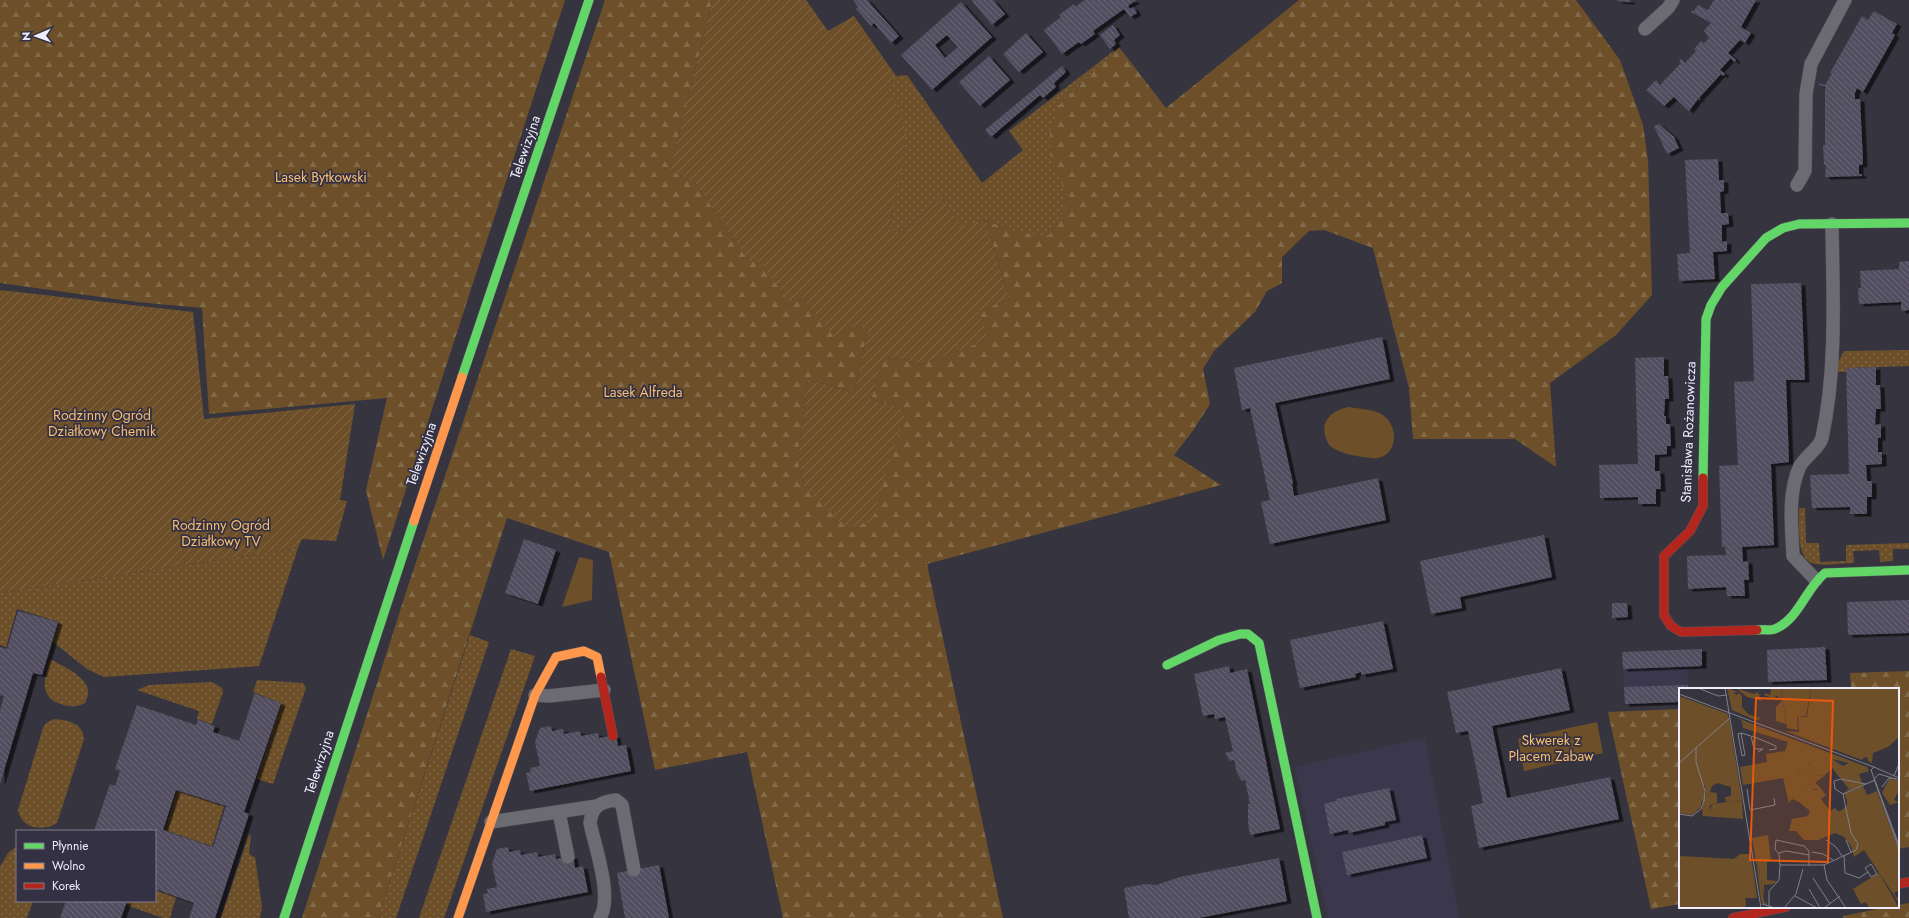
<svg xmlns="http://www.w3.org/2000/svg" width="1909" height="918" font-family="Jost,sans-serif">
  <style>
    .built { fill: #3b384e }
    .grass { fill: url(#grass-dots) }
    .forest { fill: url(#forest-firs) }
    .park { fill: #6d5029 }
    .garden { fill: url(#garden-furrows) }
    .building { fill: url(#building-back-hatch); fill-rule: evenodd; filter: url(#shadow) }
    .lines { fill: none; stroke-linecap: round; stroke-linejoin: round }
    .street-casing { stroke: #55545c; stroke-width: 14 }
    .fast-casing { stroke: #55545c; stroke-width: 10 }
    .slow-casing { stroke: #55545c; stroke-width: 10 }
    .jam-casing { stroke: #55545c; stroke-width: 10 }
    .street { stroke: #6c6b72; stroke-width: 13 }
    .fast { stroke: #63d668; stroke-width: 9 }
    .slow { stroke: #ff974d; stroke-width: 9 }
    .jam { stroke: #b3261e; stroke-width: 9 }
    .labels { text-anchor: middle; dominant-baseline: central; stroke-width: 3.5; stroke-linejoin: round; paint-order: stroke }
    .street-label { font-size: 14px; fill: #f0eefa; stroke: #333143 }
    .park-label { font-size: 14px; fill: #f8be72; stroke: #333143 }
    .inset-road { fill: none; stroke: #807f8a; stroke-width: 1 }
    .view { fill: #e8590c; fill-opacity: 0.15; stroke: #e8590c; stroke-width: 2 }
    .inset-edge { fill: none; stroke: #f0eefa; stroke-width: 2 }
  </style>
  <defs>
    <pattern id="grass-dots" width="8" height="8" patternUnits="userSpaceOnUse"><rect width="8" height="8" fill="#6d5029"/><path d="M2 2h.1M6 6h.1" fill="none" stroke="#826a49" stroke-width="1.8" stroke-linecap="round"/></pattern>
    <pattern id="forest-firs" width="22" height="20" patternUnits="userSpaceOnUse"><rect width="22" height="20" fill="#6d5029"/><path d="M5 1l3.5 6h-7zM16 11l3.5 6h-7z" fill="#826a49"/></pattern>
    <pattern id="garden-furrows" width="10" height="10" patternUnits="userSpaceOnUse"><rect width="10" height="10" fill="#6d5029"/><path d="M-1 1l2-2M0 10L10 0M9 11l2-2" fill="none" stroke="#826a49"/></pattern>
    <pattern id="building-back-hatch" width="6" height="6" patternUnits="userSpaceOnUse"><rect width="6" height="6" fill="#524e61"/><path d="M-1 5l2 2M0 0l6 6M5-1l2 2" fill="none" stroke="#6b6879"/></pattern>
    <filter id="shadow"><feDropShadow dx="4.5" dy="2.5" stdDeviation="0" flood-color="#0009"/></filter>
  </defs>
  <rect width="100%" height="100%" fill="#36353f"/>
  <path class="built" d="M1702,649L1703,666L1687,667L1689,689H1680V702L1625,704L1622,652Z
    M1425,738L1459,918H1328L1295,767Z"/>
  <path class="grass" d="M1119,47L1059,105L1060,178L1066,193L1062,214L1049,235H1033L1016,232L986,220L961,227L943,197L900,232L889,229L905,146L904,124L885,87L896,76L907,75L982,183L1023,150L1009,131Z
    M1909,350V366L1846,368V372H1837L1836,366L1844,351Z
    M1799,508H1805L1806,543H1819L1820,562L1846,561V545L1909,543V549H1893V561L1880,562L1879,550L1853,551L1854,563C1842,563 1828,566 1816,564C1794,560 1800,524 1799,508Z
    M298,548L259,666L104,677L87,669L53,642L59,622L17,609L6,647L0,645V593Z
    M470,635L489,642L396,918H378Z
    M511,649L535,656L444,918H419Z
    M50,659C62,666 86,675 88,691C89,695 86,700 85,703C78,707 71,707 64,705C38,699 44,679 50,659Z
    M257,680L303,683L306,688L273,784L257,779L281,703L253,692Z
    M212,682L222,688L223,692L212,724L197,719L199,711L137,690L149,685Z
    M54,719C68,720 83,723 84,739L57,823C43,832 21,829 18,810L43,728L46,723Z
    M177,791L224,806L212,846L165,830Z
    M249,835H251L249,853L252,856L255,857L262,907L260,918H221Z
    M17,846V901H33L27,918H0V867L8,853Z
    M155,890L176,897L170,918H163L126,905L128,901H155Z"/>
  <path class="forest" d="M0,0H565L383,560L366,490L387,398L209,414L202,308L137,302L0,283Z
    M605,0H703L712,3L670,170L697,185L750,263L758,258L791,305L802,298L835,337L855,326L868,329L854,393L808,379L798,459L804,488L905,410L871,399L884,358L903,359L920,365L989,339L977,311L1009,300L986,220C1007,229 1026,236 1049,235L1062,214L1066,193L1051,161L1050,132L1059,105L1119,47L1166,108L1299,0H1576L1620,60L1643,125L1648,161L1652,295L1616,335L1550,383L1556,467L1515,439H1413L1409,388L1373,248L1324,230L1309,231L1282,257V283L1267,291L1255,312L1214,351L1203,369L1210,404L1192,432L1174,455L1221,485L927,564L1003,918H783L747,752L655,770L609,552L507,518L378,918H302L408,586Z
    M1909,671V847L1898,849V689H1851L1850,673Z
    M1680,709V904L1651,909L1608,712Z
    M1909,903V918H1844L1843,916L1887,907H1898V905Z"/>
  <path class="park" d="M1349,407C1359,409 1376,409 1384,416C1401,429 1396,461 1371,458C1359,457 1340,454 1330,446C1328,444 1327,441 1326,438C1319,421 1334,409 1349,407Z
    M579,557L593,560L592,600L562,607Z
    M1597,722L1603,753L1524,771L1518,739Z"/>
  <path class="garden" d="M703,0H806L828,31L854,16L896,76L885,87C890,95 898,104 902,113C913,141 894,199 889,229L900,232L943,197L961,226L986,220L1009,300L978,311L989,339L920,365L903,359L884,358L871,399L906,410L872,521L847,528L804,488L798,459L808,379L854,393L868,329L855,326L835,338L802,298L791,305L758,259L750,263L697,185L670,170L712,3Z
    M0,290L193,312L204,419L355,404L340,500L347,501L336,541L302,539L298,548L0,593Z"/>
  <path class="building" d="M853,0H867L899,36L891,43L874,23L871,26L856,9L858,7Z
    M973,0H993L1005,14L992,25L972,1Z
    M1085,0H1136L1128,6L1130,9L1133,7L1137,13L1130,17L1124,9L1093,31L1095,34L1081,44L1079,42L1062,54L1044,30L1061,17L1059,15L1074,4L1075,7Z
    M1617,0H1630V2L1617,1Z
    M1714,0H1756L1741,27L1751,33L1745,43L1740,40L1728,53L1736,60L1734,62L1731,58L1720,70L1725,74L1723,76L1721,74L1699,98L1701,100L1698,99L1689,111L1674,97L1664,106L1646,90L1656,80L1660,85L1681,63L1679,61L1681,59L1685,63L1696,51L1694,49L1701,41L1704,43L1709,38L1704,30L1711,23L1691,12L1692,10L1694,11L1698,5L1708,10Z
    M961,2L992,37L932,90L901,55ZM947,35L958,47L945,58L935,45Z
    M1874,11L1897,24L1892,33L1895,35L1863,92L1857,88L1855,93V99H1860L1863,162L1862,165H1859V174H1862V176L1825,177L1826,165H1824L1823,145H1825V87L1819,85V83L1825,85L1832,73H1830L1862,16L1868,20Z
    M1113,25L1120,35L1114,40L1116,44L1110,49L1100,35Z
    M1026,33L1043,52L1019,72L1003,54Z
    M989,56L1010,80L980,106L959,82Z
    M1062,66L1066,72L1054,83L1056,87L1043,98L1040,95L991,137L985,130Z
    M1659,124L1674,137L1679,148L1667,154L1654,126Z
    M1718,159L1719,180H1724V191L1720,192L1721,213H1728L1729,224L1722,225V242L1727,241V251L1713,252L1715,279L1679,281L1677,254L1690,253L1685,160Z
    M1909,261V310L1901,311V302L1859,304L1858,288H1861L1860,271L1899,269V262Z
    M1801,283L1805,380H1786L1789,462L1771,464L1774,545L1742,547L1743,562L1748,561L1749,580H1744L1745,596H1727L1726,587L1688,589L1687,556L1726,555L1725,547H1722L1719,466L1738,465L1734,382L1754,381L1751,284Z
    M1382,337L1390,379L1275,403L1293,483L1292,484L1294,496L1378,478L1386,520L1270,544L1261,502L1270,500L1250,408L1242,410L1234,368Z
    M1664,357V376H1668L1669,399H1665L1664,416H1666V424H1670L1671,446H1667V454L1655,455V471H1660L1661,489H1656V504H1638V497L1600,498L1599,465L1638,464L1635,358Z
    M1876,367V385H1880L1881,409H1876L1875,425L1881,424V438H1878V452H1882V464L1866,465L1867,481H1872V497H1867V514H1850V507L1812,508L1810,475L1849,474L1846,368Z
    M1544,535L1552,577L1460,597L1462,608L1431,614L1420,561Z
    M524,539L556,550L538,604L505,593Z
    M1909,600V633L1848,635L1847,602Z
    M1612,603H1627L1628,617L1612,618Z
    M18,611L58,622L42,675L33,673L0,784V711L4,696L0,695V647L7,649Z
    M1383,621L1393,669L1361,675V672L1355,674L1356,677L1300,688L1290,640Z
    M1825,647L1827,680L1768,682L1767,650Z
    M1702,649V666L1623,669L1622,652Z
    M1229,666L1230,673L1247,669L1280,829L1250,835L1248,823V804H1250L1245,780L1242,781L1237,773L1234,760L1230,761L1225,753L1233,751L1225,717L1215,719L1214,714L1203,716L1194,674Z
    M1561,668L1570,710L1492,726L1507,798L1610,777L1619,819L1479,848L1471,806L1483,803L1476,767L1468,731L1456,733L1447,692Z
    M1688,685V689H1680V702L1625,704L1624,687Z
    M253,693L281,703L244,812L249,814L215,918H189L194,903L155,889V831H94L110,784L115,786L120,771L115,769L137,705L196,725L198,720L215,726L213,732L239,741L254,695ZM176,790L226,806L213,847L163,830Z
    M551,726L552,731L563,729L564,734L580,731L581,736L598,733L599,738L616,735L618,746L626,745L631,771L530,791L526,773L531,772L530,768L540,766L535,742L540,728Z
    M1389,788L1396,820L1385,822V825L1349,833L1348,830L1330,834L1324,804L1336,801V799Z
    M1422,835L1427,858L1347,875L1342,852Z
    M508,847L509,852L520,850L521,855L537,852L538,857L555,854L556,859L573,856L575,868L583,866L588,892L486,912L483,894L488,893L487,889L497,887L492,864L497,849Z
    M1279,858L1287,901L1199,918H1129L1124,888L1145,884L1156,885L1180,877Z
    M659,865L669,918H625L617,873Z
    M66,901H127L121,918H60Z"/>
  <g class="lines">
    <defs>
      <path id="street" d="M1645,29L1668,8L1673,0
        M1797,185L1805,171L1806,94L1811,64L1845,0
        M1816,580L1793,556C1792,527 1787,494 1800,466C1805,457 1820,447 1822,438C1837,368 1833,295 1832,224
        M535,695L549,696L604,690
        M559,812L568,857
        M491,822L597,806
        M600,918C613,897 595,847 590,823C592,806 600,802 616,800L622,805L634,870"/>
      <path id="fast" d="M462,377L589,0
        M1703,478L1706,319L1711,305L1722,287L1766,238L1783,228L1799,224L1909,223
        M1757,630C1762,629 1771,631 1775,629C1799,619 1806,588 1825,573L1909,570
        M1167,665L1219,640L1240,634H1248L1259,643L1317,918
        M284,918L414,521"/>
      <path id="slow" d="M414,521L462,377
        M458,918L535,695L556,657L584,651L597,657L601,677"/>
      <path id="jam" d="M1703,478V506L1690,531L1664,556V615L1671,626L1681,632L1757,630
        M601,677L613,736
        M1898,884L1909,882
        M1733,918L1786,907"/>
    </defs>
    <use href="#street" class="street-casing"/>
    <use href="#fast" class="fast-casing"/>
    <use href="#slow" class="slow-casing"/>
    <use href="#jam" class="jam-casing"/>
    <use href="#street" class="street"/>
    <use href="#fast" class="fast"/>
    <use href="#slow" class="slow"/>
    <use href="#jam" class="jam"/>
  </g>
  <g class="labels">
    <g class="street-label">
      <text transform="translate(525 147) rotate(-71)">Telewizyjna</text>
      <text transform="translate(1688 432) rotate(-88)">Stanisława Rożanowicza</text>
      <text transform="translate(421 454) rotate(-71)">Telewizyjna</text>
      <text transform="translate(319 762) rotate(-72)">Telewizyjna</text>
    </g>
    <g class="park-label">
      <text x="321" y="177">Lasek Bytkowski</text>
      <text x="643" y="392">Lasek Alfreda</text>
      <text x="102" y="415">Rodzinny Ogród<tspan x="102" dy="16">Działkowy Chemik</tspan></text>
      <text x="221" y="525">Rodzinny Ogród<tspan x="221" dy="16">Działkowy TV</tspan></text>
      <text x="1551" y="740">Skwerek z<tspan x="1551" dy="16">Placem Zabaw</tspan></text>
    </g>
  </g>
  <g transform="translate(1679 688)">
    <rect width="220" height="220" fill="#36353f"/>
    <path d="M48,0L59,4L54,5L58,7L55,10L60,5L63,8V19L69,26L83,31L76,32L53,22ZM57,0L75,6L79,4L83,13L68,9ZM92,0H102L107,36L97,33V19L103,13L100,9L97,8L95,11L85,7L86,5L91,7ZM132,87L145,88L136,95L140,98L147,107L142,102L131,101ZM63,112L64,131L38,129L37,125L30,122L34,116ZM61,166H71L74,181L49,211L0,220V168L55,171ZM78,179H81L80,191H82L85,213L89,217L84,216L82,212Z" fill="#6d5029"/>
    <path d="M132,0H220V49L209,59L194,65L193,75L189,73V70L185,69L183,72L106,43L120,44L119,29H128ZM50,30L63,112L47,114L46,109L52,108V99L38,95L33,98L31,104L38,105V115L31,117L30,122L37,125L38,129L24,128L23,121L27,105L25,95L22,119L13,127L0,125V76ZM58,30L188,79L190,83L180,86L183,95L172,93L171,86L173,81L176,83L170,75L153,71L152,73L137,71L130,75L124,85L119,84L120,80L117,88L118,85L121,86L126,97L133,96V102H142L147,107L142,111L151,123L156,120L160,124L168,118V112L165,106L184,98L188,107L198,103L220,162V202L215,205L218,210L220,209V215L185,162L175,169L172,158L165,149L156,145L139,152H125L117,143H110L113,131L129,128L131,123L120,114L113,111L110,115L104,90L64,97L61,79L88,74L87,66L106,63L109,54L64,40L63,33ZM162,91L186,96L164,105L170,101ZM210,91L220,93V102L215,112L220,114L211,117L203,105ZM89,147L92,173L88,174V192L98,193L94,196L85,197V208L82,191H80L81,179H78L73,150ZM61,166H71L78,210H66L67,218L62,220H0V209L19,210L28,199L57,198Z" fill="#6d5029"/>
    <path d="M0,8L49,26L56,72L38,71L27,78L31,92L25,96L26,113L8,115L0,122ZM74,181L78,210H66L67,218L62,220H22L49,211ZM200,185L220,220H190L187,214L182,216L174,201Z" fill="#6d5029"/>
    <path d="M102,0H132L127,28L118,29L119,42L108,40ZM138,69L152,73L153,71L164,78L170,75L178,76L176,83L173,82L171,86L172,93L161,90L153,80L145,88L132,87L135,92L133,96L126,97L123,95L121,86L118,85L117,88L108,85L113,79L120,80L119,84L124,85L126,79Z" fill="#6d5029"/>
    <path class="inset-road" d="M19,0L39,8L48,7M46,0L82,220M0,6L195,79M62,45L66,67L63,68L59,46ZM62,45L72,48L75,61H84L79,64M73,48L97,58V61L90,62M0,75L51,30M215,88L220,76M220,90L195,79L192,82L220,157M220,92L200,86L195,91L220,161M187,96L162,91L155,93L156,101L164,106L196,92M203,99L210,90L217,91M68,101L71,122L96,117L95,110M0,126L13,128L22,121L25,113L26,103L17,74V60M147,152L157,159L163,168M167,152L172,164M133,164L144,166L154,172M100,165L107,163L130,167M165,167L166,185L180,190L189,184L186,180L192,176L198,186L192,189L189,184M101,177L100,166L96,161L97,152L125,158L130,163V178M145,177L148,192L167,220M134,190L151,216M130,201L141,220M116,208L138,220M83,216L96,220M90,218V203L100,192L101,177H145L177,162L179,156L172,145L164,106M105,220L117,206L124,181M145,220L161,208"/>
    <path class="view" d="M77,10L154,13L149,174L71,172Z"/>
    <rect width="220" height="220" class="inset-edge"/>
  </g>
  <rect x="16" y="830" width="140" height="72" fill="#333143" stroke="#7f7d8c"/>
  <rect x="24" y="843" width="20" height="6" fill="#63d668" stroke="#7f7d8c"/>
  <text x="52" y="850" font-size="12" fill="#f0eefa">Płynnie</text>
  <rect x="24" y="863" width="20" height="6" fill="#ff974d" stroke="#7f7d8c"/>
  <text x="52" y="870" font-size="12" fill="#f0eefa">Wolno</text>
  <rect x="24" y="883" width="20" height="6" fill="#b3261e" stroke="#7f7d8c"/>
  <text x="52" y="890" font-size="12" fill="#f0eefa">Korek</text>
  <g transform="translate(36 36) rotate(268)" stroke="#333143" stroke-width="3" paint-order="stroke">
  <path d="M0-3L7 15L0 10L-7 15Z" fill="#f0eefa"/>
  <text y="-6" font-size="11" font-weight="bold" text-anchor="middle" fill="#f0eefa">N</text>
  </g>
</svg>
